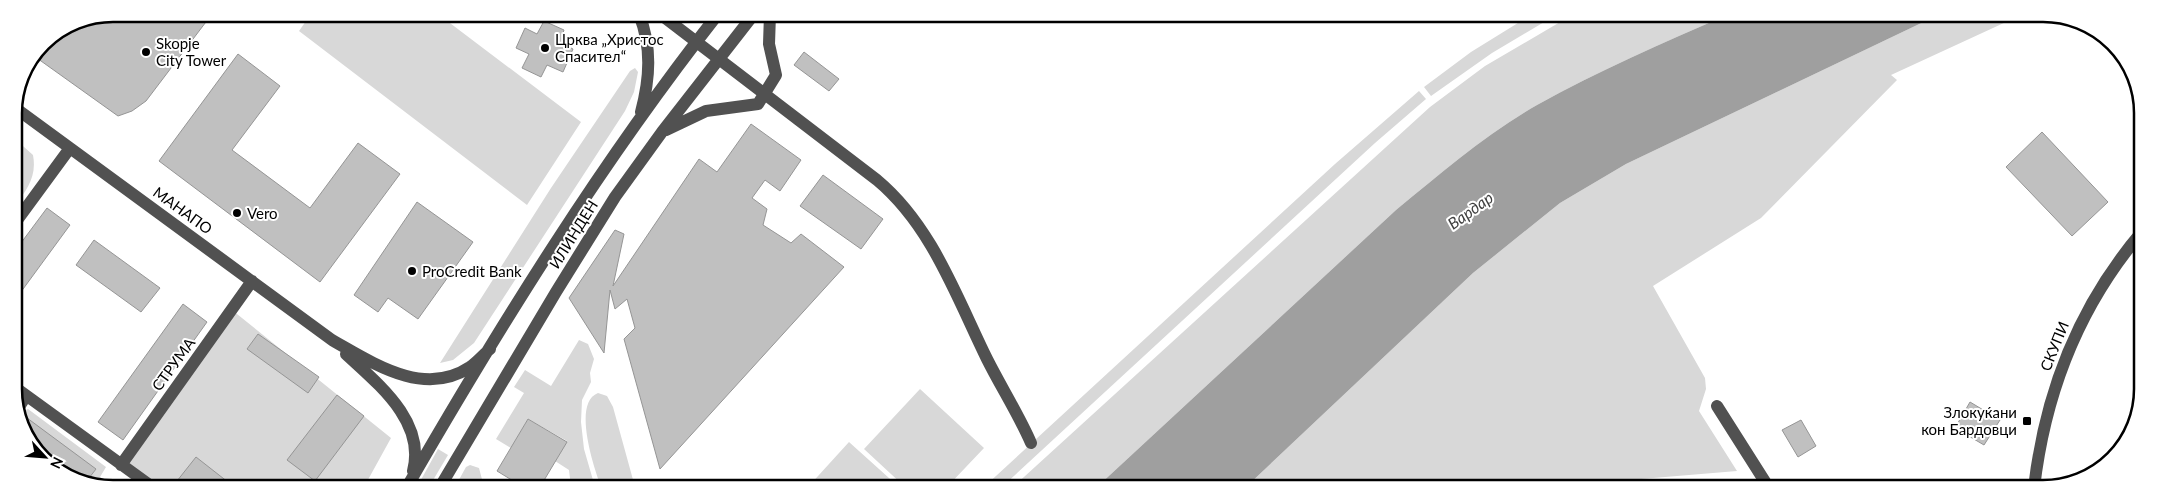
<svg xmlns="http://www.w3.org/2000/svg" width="2157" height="502" font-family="Lato,sans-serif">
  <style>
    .green { fill: #d8d8d8 }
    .water { fill: #9f9f9f }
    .building { fill: #c0c0c0; stroke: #959595 }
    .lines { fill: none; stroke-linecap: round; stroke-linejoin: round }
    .minor { stroke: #515151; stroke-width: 12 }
    .poi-dot { fill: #000; stroke: #fff; stroke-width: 2 }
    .labels { text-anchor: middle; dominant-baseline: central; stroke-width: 4; stroke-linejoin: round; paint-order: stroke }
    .poi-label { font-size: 15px; fill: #000; stroke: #fff; text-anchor: start }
    .street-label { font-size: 15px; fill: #000; stroke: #fff }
    .water-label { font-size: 16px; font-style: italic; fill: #404040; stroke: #fff }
    .rim { fill: none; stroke: #000; stroke-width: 2.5 }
  </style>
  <rect width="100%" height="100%" fill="#fff"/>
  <path class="green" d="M311,14H438L581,122L527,205L299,31Z
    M1531,15H1556L1492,53L1431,96L1424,87L1471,52Z
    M1572,15H1727C1663,43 1598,71 1537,105C1486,134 1441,173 1396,210L1097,487H1013L1430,107L1485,66Z
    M1936,16H2019L1891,75L1897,80L1761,218L1653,286L1705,378L1706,389L1699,411L1737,471L1569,485L1566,488L1246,487L1473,273L1560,203L1626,164Z
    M635,68L638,72L634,92L625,111L474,343L453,360L440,363L551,188L630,71Z
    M1419,91L1426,99L1375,143L1002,487H984L1335,164Z
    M14,138L33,155C37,177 27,189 15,206Z
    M232,310L391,438L364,487L152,486L121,465Z
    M579,340L588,344L594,359L590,373L591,382L582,400L581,422L584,449L595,487H571L569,470L555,461L567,441L528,419L511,448L496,439L524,393L514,387L525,370L551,386Z
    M920,389L984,448L947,487H905L864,449Z
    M598,393L607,396L613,407L635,487H601C594,467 572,403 598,393Z
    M28,409L106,467L100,477L113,486H95L43,459L19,414Z
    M849,442L899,487H808Z
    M438,449L448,455L429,487H417Z
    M470,465L479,468L484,487H455L466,467Z"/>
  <path class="water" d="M1727,15L1936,16L1626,164L1560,203L1473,273L1246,487H1097L1396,210C1441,173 1486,134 1537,105C1598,71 1663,43 1727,15Z"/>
  <path class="building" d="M114,14H212L146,101L132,111L118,116L34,56L43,43L76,21Z
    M544,21L564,30L562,36L569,39L565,45L573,49L563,72L547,65L541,77L522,68L529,54L516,48L525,28L537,34Z
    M804,52L839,79L829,91L794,65Z
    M238,54L280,86L232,150L310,208L358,143L400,174L320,282L159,161Z
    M751,124L801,160L780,191L765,180L752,198L767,209L763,225L791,243L801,234L844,267L660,469L624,339L635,328L627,299L615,309L610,290L604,353L569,298L615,230L624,234L613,286L699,159L717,172Z
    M2042,132L2108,202L2072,236L2006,167Z
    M823,175L883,219L861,249L800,206Z
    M417,202L473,242L418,319L388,298L378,312L354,295Z
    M47,208L70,225L15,300V251Z
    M94,240L160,288L141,312L76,265Z
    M183,304L207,322L123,440L98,422Z
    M258,334L319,377L308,393L247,349Z
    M337,395L364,416L315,481L287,460Z
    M1970,402L2000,420L1984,445L1955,428Z
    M23,415L96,469L86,482L43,459L21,417Z
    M528,419L567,442L540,487H523L497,471Z
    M1801,420L1816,446L1798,457L1782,430Z
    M196,457L233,486H173Z"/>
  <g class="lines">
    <path class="minor" d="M639,14C652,47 650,78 641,112
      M660,14L877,180C932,226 956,296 987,359C1001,387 1019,415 1031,443
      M14,107L332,340C373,363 424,398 470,367C477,362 483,355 490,349
      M666,130L706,111L758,104L776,75L769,44L770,14
      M15,223L70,148
      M346,354C378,384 426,421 413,471
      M16,388L151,486
      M1717,406L1769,488
      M17,410L26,396
      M121,465L252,281
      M407,487C501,324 601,163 718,14
      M440,487L556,292L615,197L662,132L754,14
      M2034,488C2045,393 2079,306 2141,233"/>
  </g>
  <g class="poi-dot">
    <circle cx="545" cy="48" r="5"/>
    <circle cx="146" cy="52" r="5"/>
    <circle cx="237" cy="213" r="5"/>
    <circle cx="412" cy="271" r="5"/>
    <rect x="2022" y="416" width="10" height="10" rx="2.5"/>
  </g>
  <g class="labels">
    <g class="poi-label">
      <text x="555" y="39">Црква „Христос<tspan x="555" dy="17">Спасител“</tspan></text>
      <text x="156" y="43">Skopje<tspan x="156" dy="17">City Tower</tspan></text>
      <text x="247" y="213">Vero</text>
      <text x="422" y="271">ProCredit Bank</text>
      <text x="2017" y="412" text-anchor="end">Злокуќани<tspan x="2017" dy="17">кон Бардовци</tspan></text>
    </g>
    <g class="street-label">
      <text transform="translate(183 210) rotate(36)">МАНАПО</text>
      <text transform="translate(573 234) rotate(-58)">ИЛИНДЕН</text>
      <text transform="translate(2054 346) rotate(-68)">СКУПИ</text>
      <text transform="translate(173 364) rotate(-54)">СТРУМА</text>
    </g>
    <g class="water-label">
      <text transform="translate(1470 210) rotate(-36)">Вардар</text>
    </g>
  </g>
  <path d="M0 0H2157V502H0ZM113 22H2043A91 91 0 0 1 2134 113V389A91 91 0 0 1 2043 480H113A91 91 0 0 1 22 389V113A91 91 0 0 1 113 22Z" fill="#fff" fill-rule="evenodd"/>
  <path class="rim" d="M113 22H2043A91 91 0 0 1 2134 113V389A91 91 0 0 1 2043 480H113A91 91 0 0 1 22 389V113A91 91 0 0 1 113 22Z"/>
  <g transform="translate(45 457) rotate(116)" stroke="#ffffff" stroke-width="4" paint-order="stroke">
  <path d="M0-4L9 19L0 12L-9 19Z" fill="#000000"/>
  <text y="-8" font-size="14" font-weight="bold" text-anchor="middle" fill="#000000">N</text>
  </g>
</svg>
